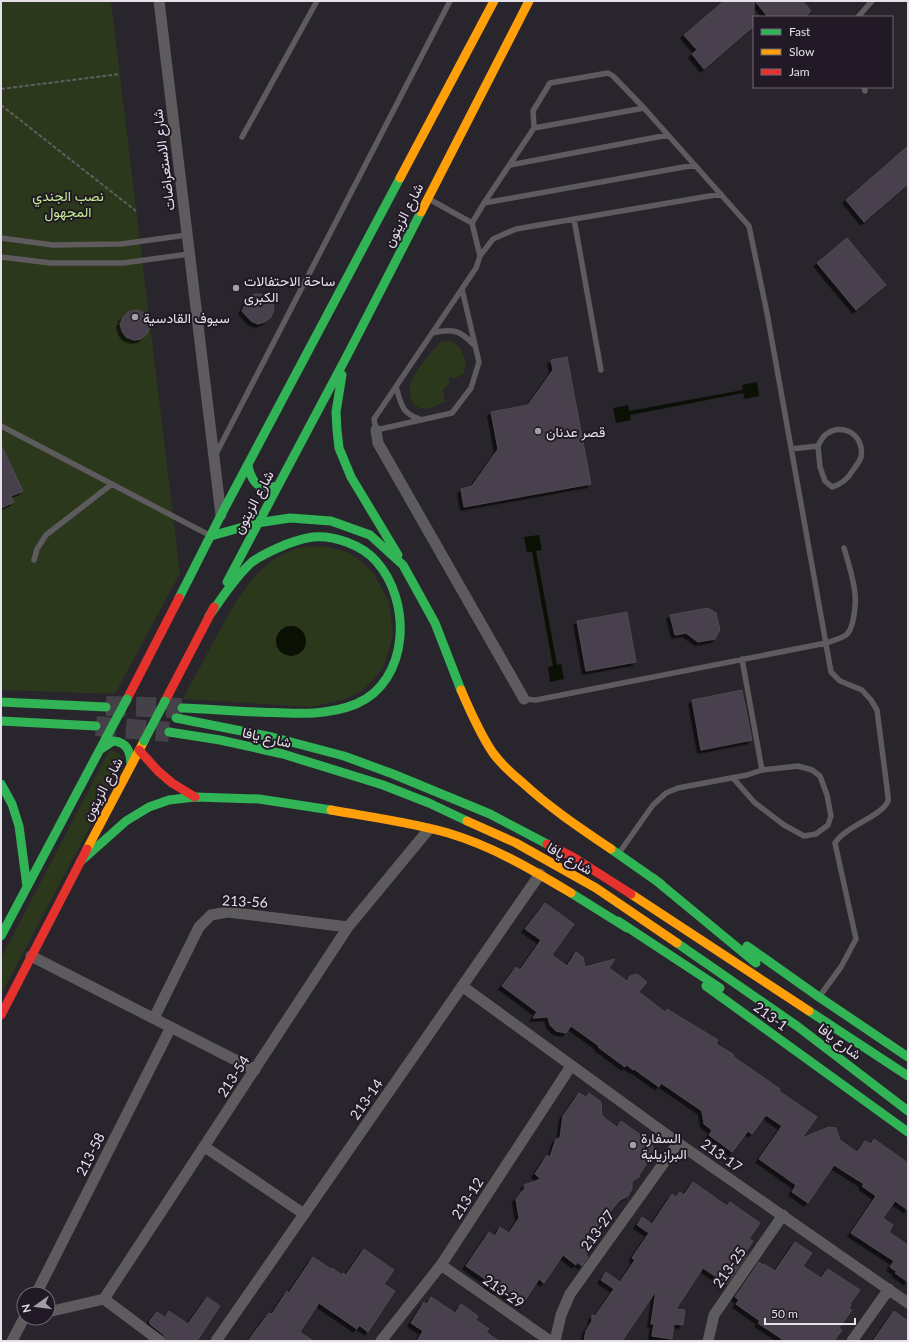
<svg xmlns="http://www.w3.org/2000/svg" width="909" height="1342" font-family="Lato,Vazirmatn,sans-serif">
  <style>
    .green { fill: #2c381b }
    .water { fill: #0a1104 }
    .building { fill: #49404e; stroke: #4e4a50; filter: url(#shadow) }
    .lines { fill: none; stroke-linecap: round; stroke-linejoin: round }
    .highway-tunnel { stroke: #454148; stroke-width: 20; stroke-dasharray: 20 10; stroke-linecap: butt }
    .path { stroke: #5f5e61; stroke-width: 2; stroke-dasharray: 4 2; stroke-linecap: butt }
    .lane { stroke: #5d5b5e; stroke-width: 5.5 }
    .street { stroke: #5d5b5e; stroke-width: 11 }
    .fast { stroke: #30b455; stroke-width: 9 }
    .slow { stroke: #ff9f0a; stroke-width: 9 }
    .jam { stroke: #e5322d; stroke-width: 9 }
    .fast-bridge { stroke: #30b455; stroke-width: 9 }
    .poi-dot { fill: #a39fa7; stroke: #211925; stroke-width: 1.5 }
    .labels { text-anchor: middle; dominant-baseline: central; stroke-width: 4; stroke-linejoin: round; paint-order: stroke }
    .street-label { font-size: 14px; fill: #e5e0e9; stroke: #211925 }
    .park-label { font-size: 14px; fill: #c2ec8f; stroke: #211925 }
    .poi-label { font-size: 14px; fill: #e5e0e9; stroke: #211925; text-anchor: start }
  </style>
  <defs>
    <filter id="shadow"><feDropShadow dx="-3.5" dy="3.5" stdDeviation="0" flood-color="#0009"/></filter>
  </defs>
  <rect width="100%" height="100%" fill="#29252c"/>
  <path class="green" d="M1,1H111L180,573L115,694L1,690Z
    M450,340L461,348L466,364L464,373L456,378L449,377V384L443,389L445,402C439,404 431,409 425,409C408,408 407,389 413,377C420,365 431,353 440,342Z
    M316,546L328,547L347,552L361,561L374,574L389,602L393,635L384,666L375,678L362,691L343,700L310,707L184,699V696C196,675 207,654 219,632C239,597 256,561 298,548C304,547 310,547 316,546Z
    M113,750L122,757L124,762L1,995V958L109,751Z"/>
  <path class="water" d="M757,382L759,396L745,399L743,393L630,415L631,420L616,423L613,408L628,405L629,411L743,390L742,385Z
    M539,535L542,550L536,551L557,665L561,664L564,679L550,682L548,667L553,666L532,552H527L524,537Z
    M276 641a15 15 0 1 1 30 0a15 15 0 1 1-30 0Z"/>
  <path class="building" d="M724,1H754V26L704,69L692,54L697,50L684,35Z
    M755,1H803L811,11L805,17H768Z
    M908,146V184L864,222L846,200Z
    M847,238L886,285L856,310L817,263Z
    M254,294H261L268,297L273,303L274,310L271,317L265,322L258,324L251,321L242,311L248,299Z
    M136,310L143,312L152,322L147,334L141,339L134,340L126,337L122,331L120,324L123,317L128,312Z
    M567,357L591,484L464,507L461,489L472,486L498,449L491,412L528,405L553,370L551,360Z
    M1,445L23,491L11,496L14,502L1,508Z
    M708,608L716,613L720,630L715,639L698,642L686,633L675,635L670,615Z
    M627,612L636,662L586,671L577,621Z
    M742,690L752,740L701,750L692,700Z
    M545,903L574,924L552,955L567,966L576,952L583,957L585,967L615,959L609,968L627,981L630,976L637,974L647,982L639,992L665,1012L667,1009L718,1040L716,1044L733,1054L734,1057L780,1089L779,1091L817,1117L802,1138L829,1127L836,1128L840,1140L857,1152L865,1141L871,1144L874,1139L908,1163V1210L895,1201L883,1218L893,1225L889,1232L908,1245V1282L895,1273L897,1272L890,1267L894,1261L851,1233L876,1196L862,1186L864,1184L834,1165L808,1203L792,1192L796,1185L759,1159L782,1126L766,1115L752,1134L748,1131L732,1152L709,1135L712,1130L704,1124L702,1111L661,1083L659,1087L634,1069L633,1070L627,1065L625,1067L598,1047L599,1046L571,1026L566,1033L556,1031L550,1025L548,1017L533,1018L537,1012L502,986L516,967L520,970L541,940L525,929Z
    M579,1093L586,1097L589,1093L601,1102L602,1115L607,1120L617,1127L621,1121L652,1143L654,1153L639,1175L640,1176L632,1182V1189L628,1196L619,1201L604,1219L606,1226L601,1227L593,1238L596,1241L586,1255L588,1257L582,1266L577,1262L576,1265L563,1255L544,1283L539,1279L522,1305L498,1289L495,1292L485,1285L488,1281L466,1266L489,1232L495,1236L500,1227L509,1233L519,1218L516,1199L525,1188L524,1185L541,1179L535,1174L547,1155L550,1157L556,1139L560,1138L563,1116Z
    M693,1182L727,1206L730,1202L760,1223L749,1239L753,1241L745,1253L747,1255L727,1284L703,1268L676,1309L685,1310L683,1325L674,1324L672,1339L652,1336L654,1324H651L656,1291L622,1341H584L586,1331L592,1321V1315L595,1316L614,1289L601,1280L606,1272L620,1282L635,1260L632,1258L649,1233L637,1225L642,1217L652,1224L672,1194L676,1197L680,1192L684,1195Z
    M795,1242L812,1253L803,1266L821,1278L828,1269L860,1290L850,1304L851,1305L849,1308L852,1310L839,1328L842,1330L834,1341H785L758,1323L760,1321L736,1304L739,1300L735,1297L759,1262L763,1265L764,1264L775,1271Z
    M364,1249L394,1270L384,1284L395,1291L368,1332L359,1325L357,1329L319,1303L300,1332L313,1341H248L269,1313L272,1314L287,1291L289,1293L313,1257L331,1269L332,1268L342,1275L343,1273L346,1275Z
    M207,1297L220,1306L197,1341H167L164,1335L150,1324V1323L149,1322L157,1312L165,1317L169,1311L188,1324Z
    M431,1297L455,1313L461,1304L478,1316L476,1320L489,1329L486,1332L499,1341H417L423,1331L411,1323L424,1302L427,1304Z
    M894,1311L908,1321V1341H873Z"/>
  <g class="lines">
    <path class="highway-tunnel" d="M106,706L182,708
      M96,726L169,732"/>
    <path class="path" d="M1,89L120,74
      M1,105L136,211"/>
    <path class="lane" d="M858,17L872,1
      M864,87L865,91
      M534,128L533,111L550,83L608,73L613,76L644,108L749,226L767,313L831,672L840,681L862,690L871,700L877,710L887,788C887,792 889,798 888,801C882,816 846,826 835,843L856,939L841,967L819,997
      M242,137L317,1
      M510,165L668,135
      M429,199L472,223
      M484,203L695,165
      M574,219L601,370
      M1,238L53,245L121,244L187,235
      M480,256L493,239L516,229L721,194
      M1,257L51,263H123L189,254
      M462,289L479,362L471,388L452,413L376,430L374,419L476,268L480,256L472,223L484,203L534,128L644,108
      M432,333C452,328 460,330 474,345
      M396,387C402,406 401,413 422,420
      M1,426L211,536
      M791,449L818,446C820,442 822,438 825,435C842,421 865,435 861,457C860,461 856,466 853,470C848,479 842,484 832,487L825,481L820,467L818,446
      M216,454L450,1
      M34,560L37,549L46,535L112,484
      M524,699L536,700L826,643C832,641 840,639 846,635C854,629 856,604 855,594C854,580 848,562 844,548
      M733,778L754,802L784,825L804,836L816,834L828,825L831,816L827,795L820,776L812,770L798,766L762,770
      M619,853L653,805L666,793L678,788L747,775L762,770L742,659"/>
    <path class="street" d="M159,1L197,316
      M197,317L221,515
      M376,430L378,443L524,699
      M31,956L255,1070
      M462,986L678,1143L908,1303
      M154,1018L199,927L211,915L228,912L348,927
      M205,1147L304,1214
      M441,1265L550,1341
      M36,1294L171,1027
      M104,1299L160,1341
      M48,1312L104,1299L348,927L429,829
      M12,1341L24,1318
      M216,1341L540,874
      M381,1341L441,1265L571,1066
      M555,1341L561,1315L570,1294L678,1143
      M708,1341L714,1315L783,1215
      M852,1341L889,1289"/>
    <path class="fast" d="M342,375L336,412L337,430L339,448L351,477L398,555
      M248,466C252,483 259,491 277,486
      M211,536L257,523L290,518L331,521L370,535L403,565L435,623L461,690
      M227,582L349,352L421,212
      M179,598L221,515L400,178
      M1,702L106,707
      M182,708C207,709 232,711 257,712C290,713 324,717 356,704C410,681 412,601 376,561C362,545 334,535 313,537C304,538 296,541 287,544C275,549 263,554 252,562C235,577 222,598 209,616
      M176,718L272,737L344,756L393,774L490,814L547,844
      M1,721L96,726
      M169,732L220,740L283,754L383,785L429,803L467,821
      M101,749L113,741C127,742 130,751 131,763
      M1,784L12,804L19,826L27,887
      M611,849L661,884
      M80,862L126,821L149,807L169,800L195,797L259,799L331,810
      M653,878L756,963
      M571,893L627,928
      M618,921L720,988
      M1,936L106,738
      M677,943L797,1026L908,1111
      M747,946L819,997L908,1057
      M706,986L908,1132
      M809,1011L908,1076"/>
    <path class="slow" d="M528,3L529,1
      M400,178L494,1
      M421,212L529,1
      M461,690C470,711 480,734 493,753C501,764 512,774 523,783C550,808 580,828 611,849
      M331,810C370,817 410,822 448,833C492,846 531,869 571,893
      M467,821L516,843L596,888L677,943
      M87,849L144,741
      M631,894L809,1011"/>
    <path class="jam" d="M127,699L179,598
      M165,701L214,607
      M139,750L158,771L172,783L195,797
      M547,844L573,857L631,894
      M1,1015L87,849"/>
    <path class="fast-bridge" d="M106,738L127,699
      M144,741L165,701"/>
  </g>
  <g class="poi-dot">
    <circle cx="236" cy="288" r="4"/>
    <circle cx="135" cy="317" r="4"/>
    <circle cx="538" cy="431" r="4"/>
    <circle cx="633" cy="1145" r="4"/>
  </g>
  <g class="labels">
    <g class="street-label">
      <text transform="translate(163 160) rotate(-97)">شارع الاستعراضات</text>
      <text transform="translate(403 215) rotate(-63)">شارع الزيتون</text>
      <text transform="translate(253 502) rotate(-62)">شارع الزيتون</text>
      <text transform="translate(267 737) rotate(13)">شارع يافا</text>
      <text transform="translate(102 789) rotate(-62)">شارع الزيتون</text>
      <text transform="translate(570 858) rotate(30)">شارع يافا</text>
      <text transform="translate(245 901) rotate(3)">213-56</text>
      <text transform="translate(771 1016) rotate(36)">213-1</text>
      <text transform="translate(840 1041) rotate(37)">شارع يافا</text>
      <text transform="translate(233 1076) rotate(-57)">213-54</text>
      <text transform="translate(366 1099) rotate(-55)">213-14</text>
      <text transform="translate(90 1154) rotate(-63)">213-58</text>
      <text transform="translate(722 1155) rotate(35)">213-17</text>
      <text transform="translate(467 1198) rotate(-57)">213-12</text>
      <text transform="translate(597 1230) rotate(-54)">213-27</text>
      <text transform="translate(729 1267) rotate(-55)">213-25</text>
      <text transform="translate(504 1291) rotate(35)">213-29</text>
    </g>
    <g class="park-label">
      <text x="68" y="195">نصب الجندي<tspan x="68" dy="16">المجهول</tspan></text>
    </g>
    <g class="poi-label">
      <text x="244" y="280">ساحة الاحتفالات<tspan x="244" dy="16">الكبرى</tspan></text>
      <text x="143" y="317">سيوف القادسية</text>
      <text x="546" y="431">قصر عدنان</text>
      <text x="641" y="1137">السفارة<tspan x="641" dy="16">البرازيلية</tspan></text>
    </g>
  </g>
  <rect width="909" height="1342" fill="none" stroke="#e5e0e9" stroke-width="4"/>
  <rect x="753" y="16" width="140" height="72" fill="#211925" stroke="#6f6973"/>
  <rect x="761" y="29" width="20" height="6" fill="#30b455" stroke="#6f6973"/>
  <text x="789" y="36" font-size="12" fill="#e5e0e9">Fast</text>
  <rect x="761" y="49" width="20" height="6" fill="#ff9f0a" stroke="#6f6973"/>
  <text x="789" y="56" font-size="12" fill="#e5e0e9">Slow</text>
  <rect x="761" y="69" width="20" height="6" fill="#e5322d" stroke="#6f6973"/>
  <text x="789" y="76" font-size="12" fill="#e5e0e9">Jam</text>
  <g transform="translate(36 1306) rotate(256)"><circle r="19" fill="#211925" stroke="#6f6973"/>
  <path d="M0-3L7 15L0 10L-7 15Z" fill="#a39fa7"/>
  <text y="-6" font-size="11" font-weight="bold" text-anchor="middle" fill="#e5e0e9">N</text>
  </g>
  <path d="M765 1318v6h90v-6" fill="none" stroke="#e5e0e9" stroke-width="2"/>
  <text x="771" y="1318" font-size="12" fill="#e5e0e9" stroke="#211925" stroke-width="3" paint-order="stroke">50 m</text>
</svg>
